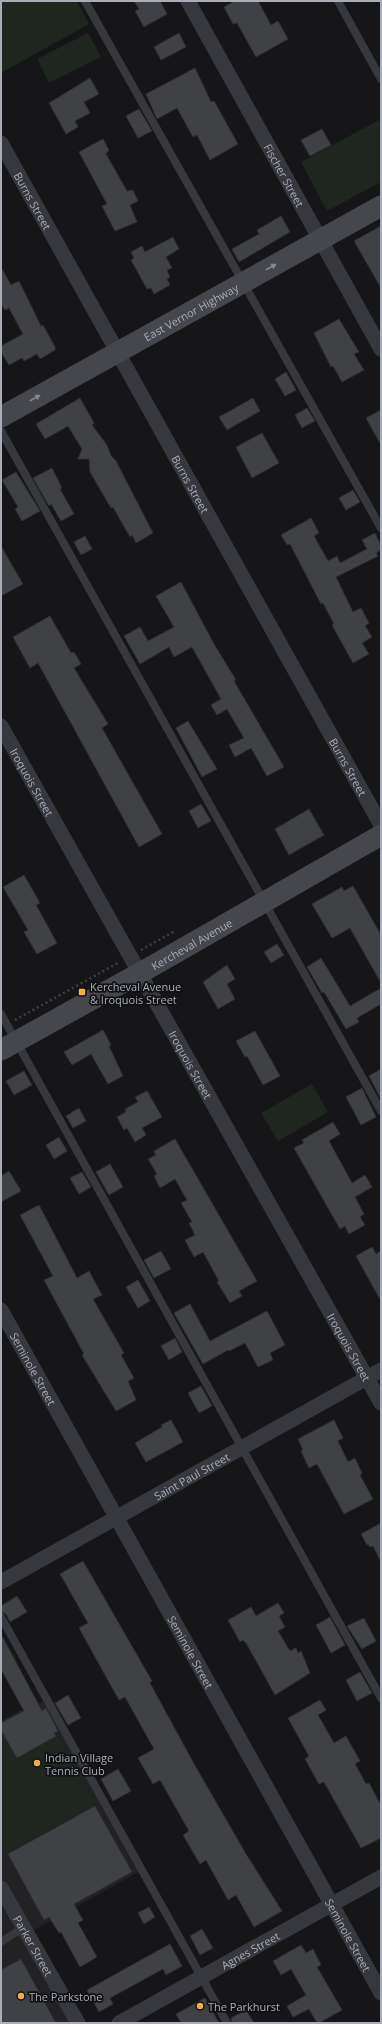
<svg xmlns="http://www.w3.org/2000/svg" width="382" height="2024" font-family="'Open Sans',sans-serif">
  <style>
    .built { fill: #222225 }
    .grass { fill: #1e261f }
    .building { fill: #404145; stroke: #303034 }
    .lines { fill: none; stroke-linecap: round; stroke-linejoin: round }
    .path { stroke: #3d3f44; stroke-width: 2.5; stroke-dasharray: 2 3; stroke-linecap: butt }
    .lane { stroke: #37383d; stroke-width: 8 }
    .street { stroke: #37383d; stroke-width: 15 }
    .secondary { stroke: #45474d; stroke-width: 21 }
    .oneway { fill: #858993 }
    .poi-dot { fill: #f2b134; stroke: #111113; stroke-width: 1.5 }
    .labels { text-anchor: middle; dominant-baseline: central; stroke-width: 3.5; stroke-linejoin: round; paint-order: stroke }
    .street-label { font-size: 11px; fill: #a8adb8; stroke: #111113 }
    .poi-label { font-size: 11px; fill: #a8adb8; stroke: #111113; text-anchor: start }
  </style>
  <rect width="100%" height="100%" fill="#161618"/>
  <path class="built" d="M47,1699L142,1870L27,1934L78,2023H1V1724Z"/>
  <path class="grass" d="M1,1H76L89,24L1,73Z
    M88,33L101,57L49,83L37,59Z
    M381,119V182L327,211L301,162Z
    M312,1084L328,1112L278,1141L261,1113Z
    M38,1701L96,1805L6,1853L1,1843V1721Z"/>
  <path class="building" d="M134,1H160L167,14L144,27L135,11L139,9Z
    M235,1H258L271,25L278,21L288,39L256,57L237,23L233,24L224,7Z
    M179,33L186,47L161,60L154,47Z
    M195,68L211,102L214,101L238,144L210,160L197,135L193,137L177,108L157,119L146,94Z
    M90,78L99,94L84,102L90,113L75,121L78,127L66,134L49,103Z
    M139,109L152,131L138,138L126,116Z
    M322,129L331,145L310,156L301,140Z
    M103,139L109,150L106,154L127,191L133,190L138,201L130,205L137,222L115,231L102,206L107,204L79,152Z
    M281,216L290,232L239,262L232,249L259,234L257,230Z
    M381,226V288L354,241Z
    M173,237L179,249L166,257L172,268L167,270L170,277L167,279L170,285L154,294L151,288L147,289L131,260L134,258L131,252L142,246L145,252Z
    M1,267L11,285L19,281L41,326L43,325L55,347V350L40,359L37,354L24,361L22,358L9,365L1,352V346L23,334L9,308L5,310L1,304Z
    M339,319L359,352L354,354L364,370L342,382L333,366L331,367L314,333Z
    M286,372L296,390L285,396L275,379Z
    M80,398L94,423L92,425L107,445L111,456L116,461L153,533L136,543L132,535L130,537L113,507L111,508L90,472L89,459H78L82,449L68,426L45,439L36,424Z
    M253,398L260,411L227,430L219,417Z
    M307,408L315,421L302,428L295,415Z
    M381,410V445L366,418Z
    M262,433L279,463L252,478L236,447Z
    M52,468L62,488L60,489L74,514L61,521L51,504L49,506L33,478Z
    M16,472L40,511L22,521L15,509L18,507L2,480Z
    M353,490L360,502L346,510L339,498Z
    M311,518L319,533L314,536L328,561L337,556L340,563L367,549L362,540L375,533L381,546V550L376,553L378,556L336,577L353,612L361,608L369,623L365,626L372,637L362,643L369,654L353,663L332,625L334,624L323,603L321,604L290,544L287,545L281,535Z
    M85,536L92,549L81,555L74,542Z
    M1,546L23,584L1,596Z
    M181,582L214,644L236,680L234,681L284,767L267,776L251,748L235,757L229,745L244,738L227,709L217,715L211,705L221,699L192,647L174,657L169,647L140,664L124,636L140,627L148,641L174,627L156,596Z
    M50,616L71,653L74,652L81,664L74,668L108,724L102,728L162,834L139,847L38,663L30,668L13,637Z
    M188,721L217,769L202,777L176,728Z
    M201,804L211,821L198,828L189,811Z
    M309,809L324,835L289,855L275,829Z
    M24,875L40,903L36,905L57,943L37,954L24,932L28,930L3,887Z
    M353,886L381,935V983L350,928L332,938L312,904L342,887L344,891Z
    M277,944L284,955L271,963L264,952Z
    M321,958L350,1006L381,988V1004L357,1018L359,1022L346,1029L324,992L322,993L307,967Z
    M227,965L235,979L227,984L235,999L218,1009L203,982Z
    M103,1030L111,1045L109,1046L123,1076L108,1084L91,1054L72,1065L64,1052Z
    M255,1031L280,1076L263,1085L247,1056L245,1057L236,1041Z
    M381,1069V1099L369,1076Z
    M24,1071L32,1085L14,1095L6,1081Z
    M362,1088L376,1117L361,1125L346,1097Z
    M147,1091L162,1117L142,1128L146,1135L135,1142L127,1128L124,1130L117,1117L126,1112L125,1109L138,1102L135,1097Z
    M79,1108L86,1121L73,1128L66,1116Z
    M333,1122L340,1134L329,1141L352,1183L365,1175L372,1187L355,1197L364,1214L360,1217L365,1225L349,1234L345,1226L340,1229L294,1148L304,1143L302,1140Z
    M59,1137L67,1151L54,1159L46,1145Z
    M175,1139L257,1281L239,1291L242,1296L230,1303L217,1282L219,1281L203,1252L194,1257L185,1240L195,1235L189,1223L192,1222L181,1203L187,1200L175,1179L160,1188L154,1176L157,1174L148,1159L156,1155L154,1151Z
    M110,1164L123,1187L109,1195L96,1172Z
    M9,1171L21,1191L1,1202V1176Z
    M82,1172L91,1187L79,1194L70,1178Z
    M39,1205L77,1278L89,1271L102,1295L93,1299L124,1353L121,1355L134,1378L128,1381L136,1400L116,1411L82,1355L84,1354L44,1280L53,1276L20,1215Z
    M372,1247L376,1254L381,1251V1301L356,1256Z
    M161,1251L171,1269L154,1278L144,1260Z
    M138,1280L150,1301L138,1308L126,1287Z
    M190,1304L210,1341L267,1311L285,1345L270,1353L273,1360L258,1367L245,1343L229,1351L228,1350L203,1364L174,1313Z
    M175,1338L182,1352L169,1360L161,1346Z
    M201,1386L212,1406L199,1413L188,1393Z
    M171,1420L183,1442L146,1462L135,1443L162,1427L161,1425Z
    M334,1420L343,1438L338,1441L348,1462L355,1458L362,1473L360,1475L373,1499L344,1514L317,1464L309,1468L301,1451L303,1450L298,1439Z
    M381,1523V1562L373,1546L370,1547L368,1544L367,1545L361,1534Z
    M83,1561L152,1681L150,1683L193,1762L246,1854L282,1911L254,1927L236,1895L228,1900L206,1860L200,1864L183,1835L189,1831L160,1780L153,1784L138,1758L154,1749L125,1697L119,1700L105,1675L79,1628L88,1623L60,1574Z
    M17,1596L27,1612L10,1622L6,1614L1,1612V1606Z
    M278,1603L284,1613L279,1616L285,1627L278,1631L290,1651L296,1648L298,1653L301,1651L310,1673L275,1695L246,1643L243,1640L240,1642L228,1620L251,1607L256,1616Z
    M330,1617L345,1645L331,1653L316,1625Z
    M364,1618L376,1641L362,1649L347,1626Z
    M1,1634L42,1711L46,1708L58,1731L54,1733L56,1736L17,1758L1,1730V1723L24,1711L1,1669Z
    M360,1672L372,1693L357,1701L346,1680Z
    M68,1695L81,1718L68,1725L55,1703Z
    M320,1700L326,1710L318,1715L334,1743L346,1736L360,1761L355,1764L366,1784L369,1783L381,1805V1838L361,1848L324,1782L319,1784L305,1759L309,1756L288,1718Z
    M118,1769L131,1791L113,1801L101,1779Z
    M95,1806L132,1872L74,1904L83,1920L78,1923L97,1957L80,1967L61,1932L59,1933L49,1917L44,1920L8,1854Z
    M149,1907L155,1917L144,1924L138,1913Z
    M202,1929L213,1948L200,1955L190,1936Z
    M170,1944L182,1966L166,1975L163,1969L110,1998L113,2004L99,2012L87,1990Z
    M301,1945L306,1953L313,1949L321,1965L317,1967L342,2010L319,2023H317L309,2009L293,2017L287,2006L306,1995L291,1969L281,1975L273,1961Z
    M21,1959L56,2023H1V1970Z
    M205,1998L219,2023H181L176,2014Z
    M246,2010L254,2023H232L231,2018Z"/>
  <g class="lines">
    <path class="path" d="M141,950L175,931
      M15,1020L118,963"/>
    <path class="lane" d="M85,1L381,528
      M338,1L381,79
      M1,431L381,1111
      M1,1014L381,1698
      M1,1617L227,2023
      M1,1942L23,1928"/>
    <g class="street">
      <path id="s1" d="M188,1L381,349"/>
      <path id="s2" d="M1,143L381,825"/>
      <path id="s3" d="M1,726L381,1403"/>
      <path id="s4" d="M1,1310L381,1993"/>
      <path id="s5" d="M1,1582L381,1370"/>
      <path id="s6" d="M1,1888L78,2023"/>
      <path id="s7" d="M119,2023L381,1877"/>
    </g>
    <g class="secondary">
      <path id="s8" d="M1,417L381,206"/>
      <path id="s9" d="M1,1050L156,964L381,835"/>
    </g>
  </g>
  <defs><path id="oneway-solid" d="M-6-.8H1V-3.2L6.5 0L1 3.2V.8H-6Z"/></defs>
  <g class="oneway">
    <use href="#oneway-solid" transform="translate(271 267) rotate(-29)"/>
    <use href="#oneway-solid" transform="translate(35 398) rotate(-29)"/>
  </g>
  <g class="poi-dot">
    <rect x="78" y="988" width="8" height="8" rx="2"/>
    <circle cx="37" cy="1763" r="4"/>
    <circle cx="21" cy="1996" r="4"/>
    <circle cx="200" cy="2006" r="4"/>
  </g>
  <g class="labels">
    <g class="street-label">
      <text stroke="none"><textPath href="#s1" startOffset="199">Fischer Street</textPath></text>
      <text stroke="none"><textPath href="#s2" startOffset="66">Burns Street</textPath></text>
      <text stroke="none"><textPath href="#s8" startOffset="217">East Vernor Highway</textPath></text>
      <text stroke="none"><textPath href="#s2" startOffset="390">Burns Street</textPath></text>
      <text stroke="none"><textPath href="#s2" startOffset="714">Burns Street</textPath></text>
      <text stroke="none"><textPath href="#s3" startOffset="64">Iroquois Street</textPath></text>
      <text stroke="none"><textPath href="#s9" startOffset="218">Kercheval Avenue</textPath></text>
      <text stroke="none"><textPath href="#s3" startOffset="388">Iroquois Street</textPath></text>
      <text stroke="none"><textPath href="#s3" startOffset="712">Iroquois Street</textPath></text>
      <text stroke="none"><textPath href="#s4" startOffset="67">Seminole Street</textPath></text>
      <text stroke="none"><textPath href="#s5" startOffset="218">Saint Paul Street</textPath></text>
      <text stroke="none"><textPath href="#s4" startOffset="391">Seminole Street</textPath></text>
      <text stroke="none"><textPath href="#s4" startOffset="715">Seminole Street</textPath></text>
      <text stroke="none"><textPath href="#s6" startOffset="66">Parker Street</textPath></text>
      <text stroke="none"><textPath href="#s7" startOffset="150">Agnes Street</textPath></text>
    </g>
    <g class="poi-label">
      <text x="90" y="986">Kercheval Avenue<tspan x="90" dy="13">&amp; Iroquois Street</tspan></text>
      <text x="45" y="1757">Indian Village<tspan x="45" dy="13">Tennis Club</tspan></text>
      <text x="29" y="1996">The Parkstone</text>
      <text x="208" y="2006">The Parkhurst</text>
    </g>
  </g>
  <rect width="382" height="2024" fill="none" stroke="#a8adb8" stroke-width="4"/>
</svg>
